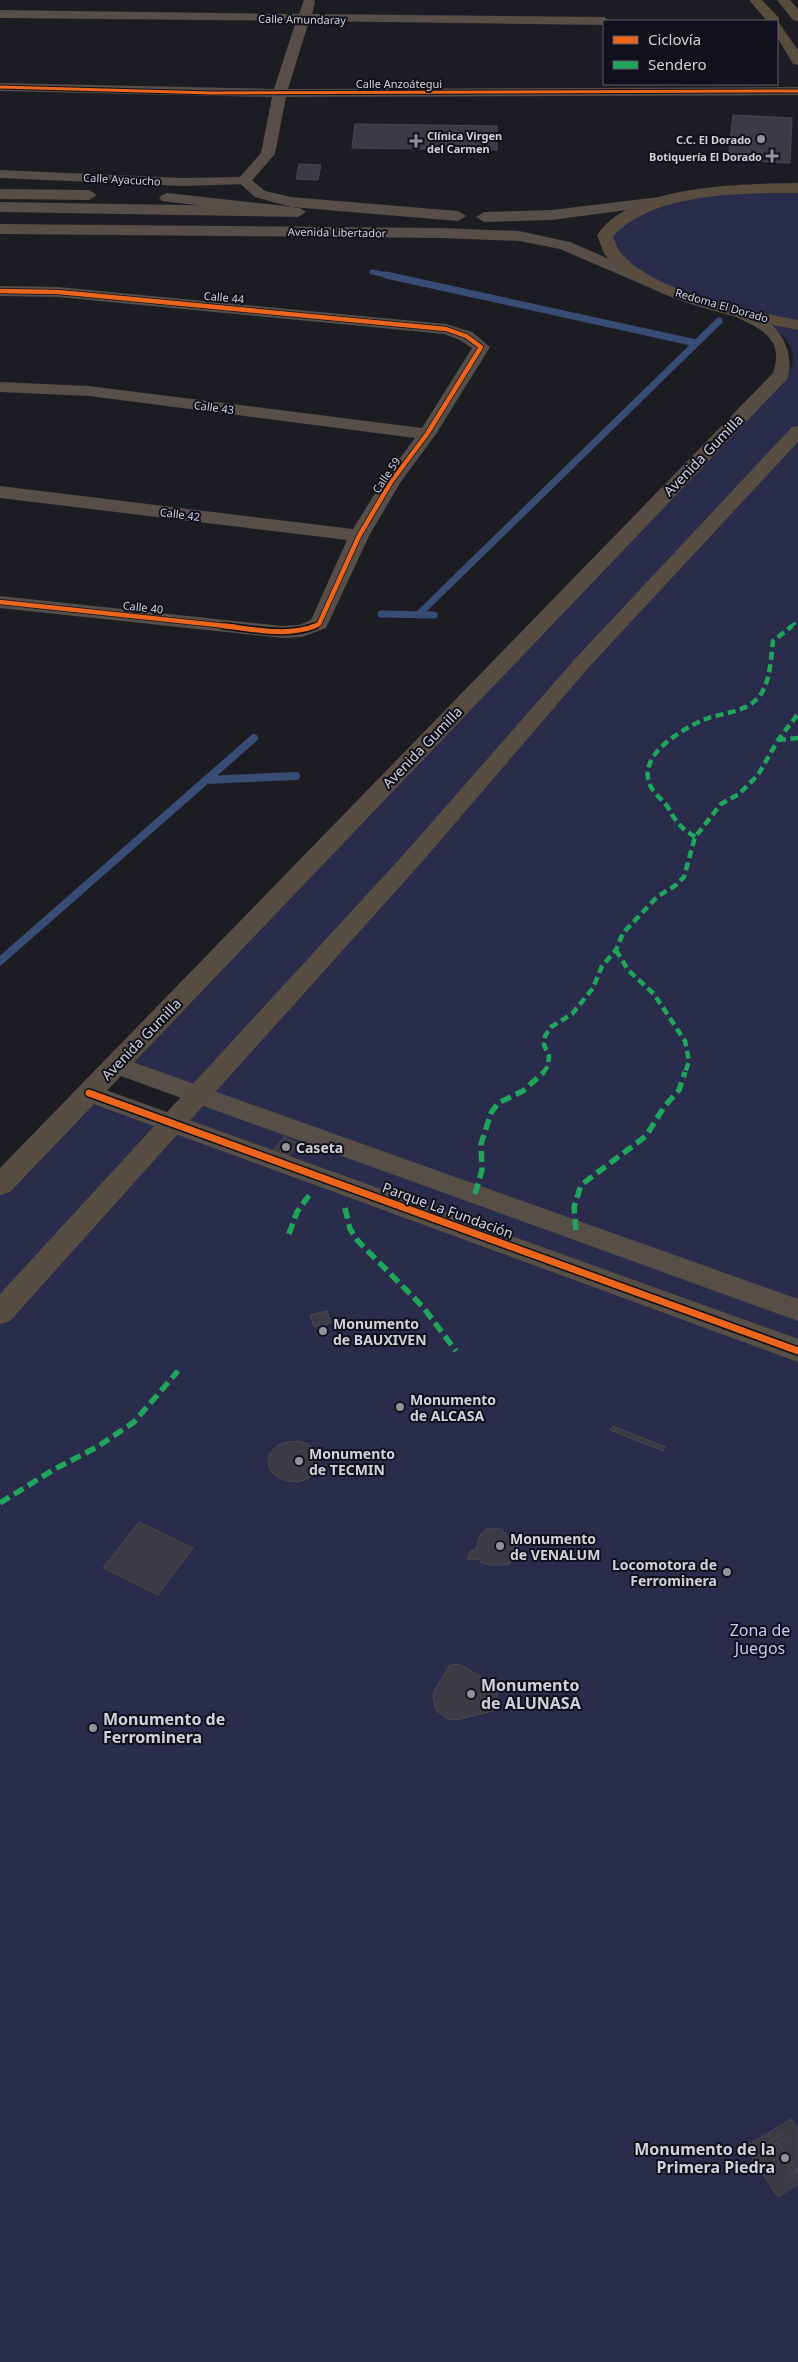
<svg xmlns="http://www.w3.org/2000/svg" width="798" height="2362" font-family="'Noto Sans',sans-serif">
  <style>
    .green { fill: #2a2c4c }
    .lines { fill: none; stroke-linecap: round; stroke-linejoin: round }
    .stream-far2 { stroke: #384c74; stroke-width: 5 }
    .stream-far1 { stroke: #384c74; stroke-width: 7 }
    .stream { stroke: #384c74; stroke-width: 8 }
    .building { fill: #3c3a45; stroke: #49484d }
    .minor { fill: #564e47; fill-rule: evenodd }
    .tertiary { fill: #564e47; fill-rule: evenodd }
    .secondary { fill: #584d43; fill-rule: evenodd }
    .primary { fill: #584c3f; fill-rule: evenodd }
    .quiet-far2 { stroke: #20a55d; stroke-width: 3; stroke-dasharray: 7 3; stroke-linecap: butt }
    .quiet-far1 { stroke: #20a55d; stroke-width: 4.5; stroke-dasharray: 8 4.5; stroke-linecap: butt }
    .quiet { stroke: #20a55d; stroke-width: 5.5; stroke-dasharray: 11 5.5; stroke-linecap: butt }
    .cycleway-far3-casing { stroke: #10111d; stroke-width: 5 }
    .cycleway-far2-casing { stroke: #10111d; stroke-width: 6 }
    .cycleway-far1-casing { stroke: #10111d; stroke-width: 8 }
    .cycleway-casing { stroke: #10111d; stroke-width: 10 }
    .cycleway-far3 { stroke: #eb651d; stroke-width: 3 }
    .cycleway-far2 { stroke: #eb651d; stroke-width: 4.5 }
    .cycleway-far1 { stroke: #eb651d; stroke-width: 5 }
    .cycleway { stroke: #eb651d; stroke-width: 7 }
    .poi-dot { fill: #91929a; stroke: #10111d; stroke-width: 2 }
    .labels { text-anchor: middle; dominant-baseline: central; stroke-width: 4; stroke-linejoin: round; paint-order: stroke }
    .far-street-label { font-size: 11px; fill: #d0d1da; stroke: #10111d }
    .far-poi-label { font-size: 11px; font-weight: bold; fill: #d0d1da; stroke: #10111d; text-anchor: end }
    .street-label { font-size: 14px; fill: #d0d1da; stroke: #10111d }
    .poi-label { font-size: 14px; font-weight: bold; fill: #d0d1da; stroke: #10111d; text-anchor: start }
    .near-park-label { font-size: 16px; fill: #c5caf8; stroke: #10111d }
    .near-poi-label { font-size: 16px; font-weight: bold; fill: #d0d1da; stroke: #10111d; text-anchor: start }
  </style>
  <rect width="100%" height="100%" fill="#1c1d23"/>
  <path class="green" d="M798,190V322C743,310 682,299 633,268C625,262 618,249 611,241L615,229L620,223L671,203L719,194Z
    M756,318L798,326V426L196,1092L120,1064L792,366C798,341 775,328 756,318Z
    M798,431V2362H0V1313Z
    M91,1095L168,1123L0,1305V1190Z"/>
  <g class="lines">
    <path class="stream-far2" d="M372,272L392,276"/>
    <path class="stream-far1" d="M386,275L696,343
      M381,614L434,615
      M418,615L719,321"/>
    <path class="stream" d="M206,780L296,776
      M0,961L254,738"/>
  </g>
  <path class="building" d="M733,115L792,118L790,163L728,160Z
    M355,124L497,126V150L352,148Z
    M299,164L321,165L318,180L296,179Z
    M284,1137L299,1144L289,1156L273,1150Z
    M327,1311L331,1323L314,1327L310,1315Z
    M613,1426L665,1447L663,1451L610,1430Z
    M300,1441L310,1445L317,1452L319,1461L317,1470L309,1478L299,1482L287,1481L277,1477L270,1470L268,1462L270,1453L278,1445L288,1442Z
    M139,1522L193,1548L158,1595L103,1568Z
    M486,1529H502L509,1539L522,1538L519,1546L513,1547V1559L509,1564L494,1566L481,1563L479,1559L467,1560L470,1551L476,1550L479,1537Z
    M453,1664L460,1665L497,1685L498,1703L493,1711L456,1720L447,1719L436,1710L433,1696L435,1689L449,1666Z
    M791,2119L798,2129V2184L778,2197L745,2147Z
    M783,2133L785,2138L766,2149L764,2145Z
    M777,2142L787,2156L783,2159L774,2144Z
    M787,2156L797,2170L793,2173L783,2159Z
    M797,2170L798,2176L788,2182L785,2178Z"/>
  <g class="lines">
    <path class="minor" d="M304,0H314L315,2L312,14L604,17L610,21H604V25L309,21L288,89L798,87V95L286,97L275,154L249,184L183,186L0,178V170L183,178L240,177L261,153L272,97L0,91V83L274,89L296,21L0,18V10L299,14Z
      M0,189L89,190L97,195L89,200L0,199Z
      M167,193L286,206L294,211L286,216L162,201L159,198L162,195Z
      M0,286L58,287L446,324L472,332L490,347L436,434L400,483L369,536L326,628L302,637L283,638L0,608V596L283,626L299,625L311,620L347,540L0,498V486L353,529L382,482L415,438L89,396L0,392V382L89,386L422,428L472,348L460,340L444,334L58,297L0,296Z
      M116,1056L798,1299V1321L107,1071L103,1065L107,1059Z
      M89,1084L798,1339V1362L80,1099L76,1093L80,1087Z"/>
    <path class="tertiary" d="M244,177L249,178L265,191L291,197L458,211L466,216L458,221L291,207L255,197L237,181Z
      M667,196L672,198L675,201L672,204L552,220L484,222L476,217L484,212L552,210Z
      M0,202L298,207L306,212L298,217L0,212Z
      M0,224L441,228L519,231L570,242L658,280L660,283L658,286H646L560,249L519,241L441,238L0,234Z"/>
    <path class="secondary" d="M740,307C770,314 798,345 787,379L10,1192L0,1195V1168L773,373C785,338 761,329 734,316L732,312L734,308Z
      M798,426V442L589,667L421,863L10,1321L0,1324V1294L405,853L575,659L792,427Z"/>
    <path class="primary" d="M749,0H762L779,18V23L798,50V65L793,64L777,37V21H767Z
      M777,0H790L798,9V21L793,20Z
      M798,183V193C742,193 654,192 613,236C615,241 617,249 621,253C655,293 748,310 798,320V330C745,319 641,300 606,256C602,251 600,242 597,235C632,184 742,184 798,183Z"/>
    <path class="quiet-far2" d="M790,627L798,621"/>
    <path class="quiet-far1" d="M778,740L798,738
      M695,837C688,832 680,827 675,819C672,815 670,810 667,806C662,799 654,794 650,785C637,755 681,730 703,720C720,713 743,713 757,699C770,686 771,659 773,641L792,626
      M616,950L628,970L654,994L685,1041L689,1061L685,1073
      M543,1073L548,1066L549,1056L544,1045L545,1036L551,1027L572,1014L593,988L602,966L616,950L623,933L657,897L676,885L684,877L695,837L721,804L739,794L758,775L778,740L798,714"/>
    <path class="quiet" d="M475,1194L482,1170L481,1144L491,1113L498,1103L523,1091L544,1072
      M345,1208L350,1229L358,1241L423,1307L456,1351
      M576,1230L574,1207L581,1185L646,1136L664,1107L679,1090L685,1072
      M289,1234L297,1212L310,1194
      M0,1503L53,1470L97,1447L134,1422L178,1371"/>
    <defs>
      <path id="cycleway-far3" d="M0,87L212,93L798,91"/>
      <path id="cycleway-far2" d="M0,291L58,292L446,329L466,336L481,347L427,434L391,482L359,536L319,624L312,627
        M0,602L236,627"/>
      <path id="cycleway-far1" d="M224,626C254,629 287,637 315,626"/>
      <path id="cycleway" d="M89,1093L798,1351"/>
    </defs>
    <use href="#cycleway-far3" class="cycleway-far3-casing"/>
    <use href="#cycleway-far2" class="cycleway-far2-casing"/>
    <use href="#cycleway-far1" class="cycleway-far1-casing"/>
    <use href="#cycleway" class="cycleway-casing"/>
    <use href="#cycleway-far3" class="cycleway-far3"/>
    <use href="#cycleway-far2" class="cycleway-far2"/>
    <use href="#cycleway-far1" class="cycleway-far1"/>
    <use href="#cycleway" class="cycleway"/>
  </g>
  <g class="poi-dot">
    <circle cx="761" cy="139" r="5"/>
    <path d="M413.5 133.5h5v5h5v5h-5v5h-5v-5h-5v-5h5z"/>
    <path d="M769.5 148.5h5v5h5v5h-5v5h-5v-5h-5v-5h5z"/>
    <circle cx="286" cy="1147" r="5"/>
    <circle cx="323" cy="1331" r="5"/>
    <circle cx="400" cy="1407" r="5"/>
    <circle cx="299" cy="1461" r="5"/>
    <circle cx="500" cy="1546" r="5"/>
    <circle cx="727" cy="1572" r="5"/>
    <circle cx="471" cy="1694" r="5"/>
    <circle cx="93" cy="1728" r="5"/>
    <circle cx="785" cy="2158" r="5"/>
  </g>
  <g class="labels">
    <g class="far-street-label">
      <text transform="translate(302 19) rotate(1)">Calle Amundaray</text>
      <text x="399" y="83">Calle Anzoátegui</text>
      <text transform="translate(122 179) rotate(3)">Calle Ayacucho</text>
      <text transform="translate(337 232) rotate(1)">Avenida Libertador</text>
      <text transform="translate(224 297) rotate(5)">Calle 44</text>
      <text transform="translate(722 305) rotate(16)">Redoma El Dorado</text>
      <text transform="translate(214 407) rotate(7)">Calle 43</text>
      <text transform="translate(386 475) rotate(-56)">Calle 59</text>
      <text transform="translate(180 514) rotate(7)">Calle 42</text>
      <text transform="translate(143 607) rotate(6)">Calle 40</text>
    </g>
    <g class="far-poi-label">
      <text x="427" y="135" text-anchor="start">Clínica Virgen<tspan x="427" dy="13">del Carmen</tspan></text>
      <text x="751" y="139">C.C. El Dorado</text>
      <text x="762" y="156">Botiquería El Dorado</text>
    </g>
    <g class="street-label">
      <text transform="translate(703 455) rotate(-46)">Avenida Gumilla</text>
      <text transform="translate(422 747) rotate(-46)">Avenida Gumilla</text>
      <text transform="translate(141 1039) rotate(-46)">Avenida Gumilla</text>
      <text transform="translate(448 1210) rotate(20)">Parque La Fundación</text>
    </g>
    <g class="poi-label">
      <text x="296" y="1147">Caseta</text>
      <text x="333" y="1323">Monumento<tspan x="333" dy="16">de BAUXIVEN</tspan></text>
      <text x="410" y="1399">Monumento<tspan x="410" dy="16">de ALCASA</tspan></text>
      <text x="309" y="1453">Monumento<tspan x="309" dy="16">de TECMIN</tspan></text>
      <text x="510" y="1538">Monumento<tspan x="510" dy="16">de VENALUM</tspan></text>
      <text x="717" y="1564" text-anchor="end">Locomotora de<tspan x="717" dy="16">Ferrominera</tspan></text>
    </g>
    <g class="near-park-label">
      <text x="760" y="1630">Zona de<tspan x="760" dy="18">Juegos</tspan></text>
    </g>
    <g class="near-poi-label">
      <text x="481" y="1685">Monumento<tspan x="481" dy="18">de ALUNASA</tspan></text>
      <text x="103" y="1719">Monumento de<tspan x="103" dy="18">Ferrominera</tspan></text>
      <text x="775" y="2149" text-anchor="end">Monumento de la<tspan x="775" dy="18">Primera Piedra</tspan></text>
    </g>
  </g>
  <rect x="603" y="20" width="175" height="65" fill="#10111d" stroke="#5d5e69"/>
  <rect x="613" y="36" width="25" height="8" fill="#eb651d" stroke="#5d5e69"/>
  <text x="648" y="45" font-size="15" fill="#d0d1da">Ciclovía</text>
  <rect x="613" y="61" width="25" height="8" fill="#20a55d" stroke="#5d5e69"/>
  <text x="648" y="70" font-size="15" fill="#d0d1da">Sendero</text>
</svg>
